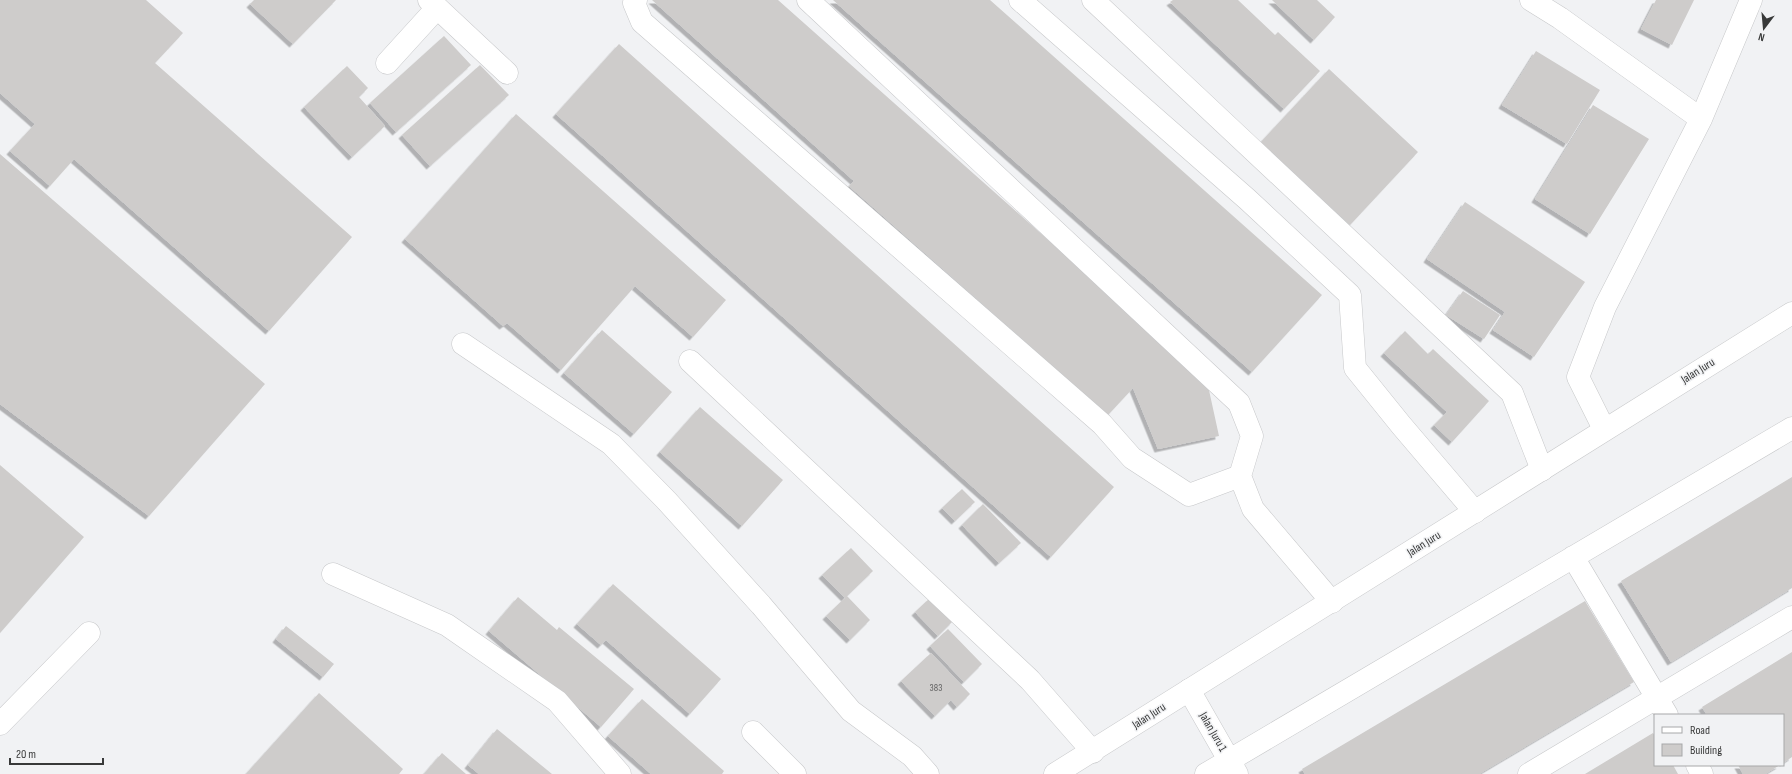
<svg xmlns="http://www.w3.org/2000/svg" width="1792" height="774" font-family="'Sofia Sans Condensed',sans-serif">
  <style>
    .building { fill: #cecccb; filter: url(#shadow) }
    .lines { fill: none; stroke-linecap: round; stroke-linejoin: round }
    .minor-casing { stroke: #c7c8ca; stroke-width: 23 }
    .major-casing { stroke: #c7c8ca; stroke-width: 23 }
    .minor { stroke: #fff; stroke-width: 22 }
    .major { stroke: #fff; stroke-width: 22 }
    .labels { text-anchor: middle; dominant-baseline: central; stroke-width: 3; stroke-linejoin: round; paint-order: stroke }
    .number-label { font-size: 10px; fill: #5e5e5e }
    .street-label { font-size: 12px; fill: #383939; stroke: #f1f2f4 }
  </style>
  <defs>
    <filter id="shadow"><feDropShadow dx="-3.5" dy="3.5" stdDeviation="0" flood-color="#0004"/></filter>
  </defs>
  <rect width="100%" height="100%" fill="#f1f2f4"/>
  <path class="building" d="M0,0H146L183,33L155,63L352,237L269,331L74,159L50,186L10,151L35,124L0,93Z
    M254,0H336L293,44L250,4Z
    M652,0H778L1207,381L1219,436L1158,449L1133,388L1108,415L849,186L854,181Z
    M833,0H990L1322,295L1252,372Z
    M1173,0H1238L1275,35L1278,32L1320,71L1284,109L1170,2Z
    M1272,0H1317L1335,17L1314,40Z
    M1656,0H1694L1672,45L1641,29Z
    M444,36L471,65L396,132L370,103Z
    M619,44L1114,487L1051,557L556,114Z
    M1536,51L1600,90L1567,144L1502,105Z
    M480,65L509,95L430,166L402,135Z
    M347,66L368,88L359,97L385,126L352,157L304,107Z
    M1329,69L1418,152L1350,225L1261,142Z
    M1593,105L1649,139L1590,234L1535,199Z
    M516,114L726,300L693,337L635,286L561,370L507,323L503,326L405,239Z
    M0,154L265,384L149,516L0,404Z
    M1465,202L1585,282L1534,357L1493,330L1505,312L1427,259Z
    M1463,291L1500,315L1484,339L1446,315Z
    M602,330L672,392L634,434L564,373Z
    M1405,331L1428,354L1433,349L1489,401L1452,442L1434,425L1447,412L1384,353Z
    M700,407L783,480L742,526L660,452Z
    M0,465L84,537L0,633Z
    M1792,477V588L1671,662L1621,581Z
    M962,489L975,502L955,521L942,508Z
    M983,504L1021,543L999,563L962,525Z
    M851,548L873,571L845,598L822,575Z
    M613,584L721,679L690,714L606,640L601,645L577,624Z
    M847,596L870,620L850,640L826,616Z
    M518,597L557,630L559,627L634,689L601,727L489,631Z
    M930,598L953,621L938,636L915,612Z
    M1585,601L1634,682L1479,774H1305L1302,769Z
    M286,626L334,664L323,677L276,639Z
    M948,629L982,664L964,682L930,646Z
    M1792,652V757L1783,763V715H1707L1702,707Z
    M931,653L970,694L957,707L951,700L935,716L901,681Z
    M319,693L403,769L399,774H246Z
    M642,699L724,771L722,774H651L608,736Z
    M497,729L552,774H479L468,765Z
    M1653,733L1655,736V765H1673L1678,774H1585Z
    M442,753L466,774H424Z
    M1738,765H1780L1765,774H1743Z"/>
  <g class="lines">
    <defs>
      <path id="minor" d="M429,0L507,73
        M636,0L634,3L642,22L1102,424L1132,458L1189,495L1240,476
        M808,0L1239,403L1252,436L1240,476L1253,509L1332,602
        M1020,0L1247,199L1350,295L1355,368L1401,425L1475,512
        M1093,0L1512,393L1542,470
        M1531,0L1560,18L1701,119
        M387,63L437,8
        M463,344L611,444L666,500L761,605L851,711L912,756L928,774
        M690,361L1030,680L1093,752
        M1604,429L1578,377L1605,307L1701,119L1751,0
        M1573,557L1667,715
        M333,574L447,625L557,701L620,774
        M1189,690L1237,774
        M0,724L89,633
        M753,732L795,774
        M1697,765L1702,774
        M1206,774L1792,428
        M1529,774L1792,617"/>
      <path id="major" d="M1055,774L1792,313"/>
    </defs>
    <use href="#minor" class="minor-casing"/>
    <use href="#major" class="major-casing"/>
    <use href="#minor" class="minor"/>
    <use href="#major" class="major"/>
  </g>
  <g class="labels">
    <g class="number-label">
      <text x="936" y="688">383</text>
    </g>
    <g class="street-label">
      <text transform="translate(1698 371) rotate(-32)">Jalan Juru</text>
      <text transform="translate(1424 544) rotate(-32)">Jalan Juru</text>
      <text transform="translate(1149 716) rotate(-33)">Jalan Juru</text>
      <text transform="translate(1213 732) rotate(60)">Jalan Juru 1</text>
    </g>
  </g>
  <rect x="1654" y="714" width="130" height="52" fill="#f1f2f4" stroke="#a7a8a9"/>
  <rect x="1662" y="727" width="20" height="6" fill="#ffffff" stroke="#a7a8a9"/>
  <text x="1690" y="734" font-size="12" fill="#383939">Road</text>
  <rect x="1662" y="744" width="20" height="12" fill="#cecccb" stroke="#a7a8a9"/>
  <text x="1690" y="754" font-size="12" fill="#383939">Building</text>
  <g transform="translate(1764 28) rotate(196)" stroke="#f1f2f4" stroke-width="3" paint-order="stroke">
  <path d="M0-3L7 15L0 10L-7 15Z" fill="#383939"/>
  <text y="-6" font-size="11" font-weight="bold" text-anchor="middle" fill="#383939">N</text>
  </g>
  <path d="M10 758v6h93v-6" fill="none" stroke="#383939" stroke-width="2"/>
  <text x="16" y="758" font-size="12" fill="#383939" stroke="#f1f2f4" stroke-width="3" paint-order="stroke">20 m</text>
</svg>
